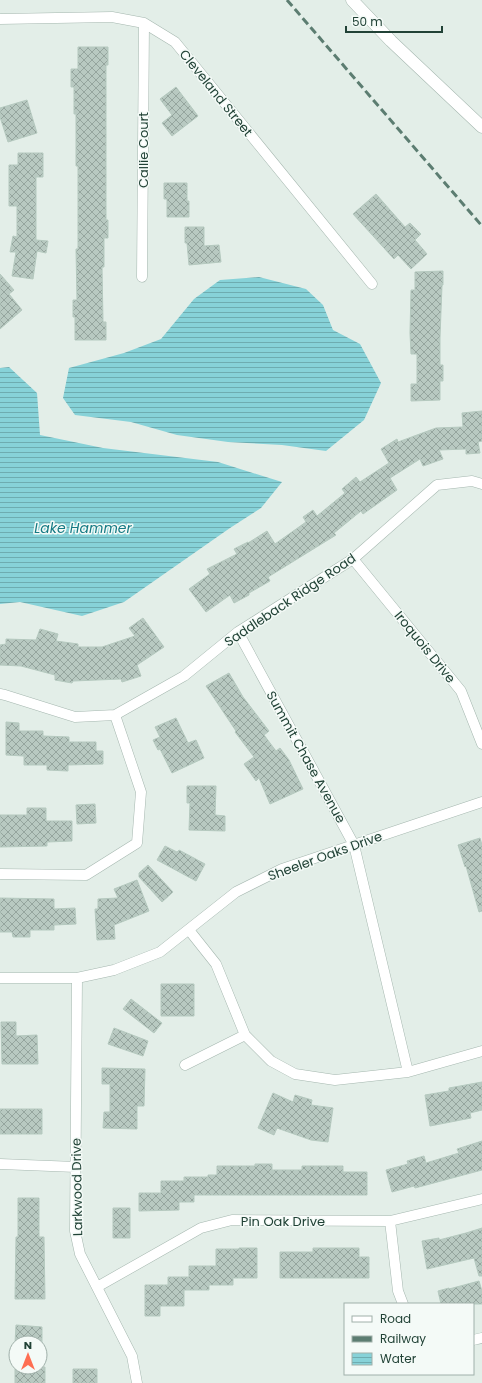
<svg xmlns="http://www.w3.org/2000/svg" width="482" height="1383" font-family="Poppins,sans-serif">
  <style>
    .water { fill: url(#water-rules) }
    .building { fill: url(#building-cross-hatch); stroke: #b5c9bf }
    .lines { fill: none; stroke-linecap: round; stroke-linejoin: round }
    .minor-casing { stroke: #a5b7af; stroke-width: 11 }
    .tertiary-casing { stroke: #a5b7af; stroke-width: 13 }
    .minor { stroke: #fff; stroke-width: 10 }
    .tertiary { stroke: #fff; stroke-width: 12 }
    .rail { stroke: #5c7d71; stroke-width: 3; stroke-dasharray: 8 4; stroke-linecap: butt }
    .labels { text-anchor: middle; dominant-baseline: central; stroke-width: 3; stroke-linejoin: round; paint-order: stroke }
    .street-label { font-size: 13px; fill: #214236; stroke: #f4faf7 }
    .water-label { font-size: 14px; font-style: italic; fill: #157a84; stroke: #f4faf7 }
  </style>
  <defs>
    <pattern id="water-rules" width="6" height="5" patternUnits="userSpaceOnUse"><rect width="6" height="5" fill="#87d2d8"/><path d="M0 2.5h6" fill="none" stroke="#6eacb0"/></pattern>
    <pattern id="building-cross-hatch" width="8" height="8" patternUnits="userSpaceOnUse"><rect width="8" height="8" fill="#b8c9c1"/><path d="M0 0l8 8M0 8l8-8" fill="none" stroke="#95a59e"/></pattern>
  </defs>
  <rect width="100%" height="100%" fill="#e3eee8"/>
  <path class="water" d="M259,277L306,289L323,305L333,330L360,344L381,383L364,420L326,451L282,445L228,442L177,435L131,422L75,415L63,398L69,368L124,353L161,339L194,299L220,280Z
    M9,367L37,393L40,435L103,448L218,462L282,482L261,508L230,528L124,602L82,616L20,602L0,604V368Z"/>
  <path class="building" d="M78,47H108V65H106V220H108V238H104V267H102L103,322H106V340H75V317H73V300H77L76,249H78V166H76V114H74V87H71V69H78Z
    M176,87L198,116L172,136L162,123L172,115L160,99Z
    M27,100L37,133L8,142L0,117V108Z
    M18,153H43V177H36V240L48,241L46,253L37,251L33,279L12,276L16,252H10L13,236L17,237V206H9V165H18Z
    M164,183H187V201H189V217H167V199H164Z
    M376,194L405,227L410,223L421,234L415,240L427,254L411,269L398,255L394,259L353,214Z
    M185,227H204V246L219,245L221,262L189,265L187,243H185Z
    M443,271V285H442L440,337V365H443V381H440V400L411,401V384H417V354H411L410,333L411,290H415V272Z
    M0,274L14,290L9,294L22,310L0,329Z
    M482,411V441L478,442L480,453L466,454V449L439,450L443,459L423,466L420,459L390,478L397,490L363,514L361,511L334,533L336,535L268,577L270,581L249,593V595L234,603L230,595L206,612L189,589L210,574L207,569L237,554L234,549L248,542V543L267,531L275,544L306,522L303,517L313,510L317,516L345,493L342,489L356,477L360,482L389,463L381,449L397,439L398,442L436,428L463,427L462,413Z
    M143,618L164,647L137,665L141,676L122,682L121,679L73,681L72,683L55,680V675L21,666L0,665V645L6,644V639L36,640L40,629L58,634L56,641L78,644V647H102L135,636L129,628Z
    M229,673L243,697L269,731L264,735L276,751L280,748L289,760L303,789L270,804L259,778L256,781L244,764L254,757L235,732L236,731L206,686Z
    M176,718L188,743L196,740L204,758L172,773L160,749L158,750L153,740L160,737L155,727Z
    M6,722L19,723V731H43V736L69,737V742H96V751H103V764L68,765V771L47,770V765H24V756L6,755Z
    M187,786H216L215,815L225,816V831L189,830L190,803H187Z
    M95,804L96,823L77,824L76,805Z
    M27,808H46V821H72V841L47,842V846L0,847V815H27Z
    M480,838L482,845V911L479,912L466,866L465,867L458,845Z
    M165,846L177,852L179,850L205,864L196,881L157,860Z
    M148,865L173,892L162,902L139,877V873Z
    M137,880L149,911L114,925L115,939L97,940L95,909H98V899L118,898L114,889Z
    M0,898L54,899V909L75,908L76,924L54,925V930H30V937H13L12,932H0Z
    M161,984H194V1016H161Z
    M131,999L162,1023L154,1033L123,1009Z
    M1,1022H16V1036L37,1035L38,1064H2Z
    M114,1028L148,1041L143,1056L108,1044Z
    M102,1068L145,1069L144,1106H137V1129L103,1128L104,1112H110V1084H102Z
    M482,1082V1110L470,1113L471,1118L430,1126L425,1095L449,1091V1088Z
    M273,1093L293,1102L295,1095L312,1100L311,1105L333,1108L328,1142L311,1140L277,1128L274,1135L258,1128Z
    M0,1109H42V1134H0Z
    M482,1141V1170L415,1188L414,1186L392,1192L386,1170L408,1164L407,1161L424,1156L426,1163L459,1153L457,1149Z
    M255,1164H272V1170H302V1166H343V1172H367V1195H194V1202H179V1210L139,1211V1193H161V1181H184V1177H208V1175H217V1166H255Z
    M18,1198H39V1237H44L45,1299H15L16,1237H18Z
    M113,1208H130V1238H113Z
    M482,1228V1276H479L474,1258L427,1269L422,1241L439,1238V1240L466,1233Z
    M239,1248H257V1278H233V1285H209V1290H184V1306H160V1316H145V1285H168V1277H189V1266H216V1249H239Z
    M313,1248H359V1257H369V1278H280V1252H313Z
    M479,1281L482,1291V1304H441L438,1291L449,1288V1289Z
    M16,1325L42,1327V1343H15Z
    M15,1367H45V1383H15Z
    M73,1369H97V1383H73Z"/>
  <g class="lines">
    <defs>
      <path id="minor" d="M0,19L112,17L144,23L175,42L372,284
        M142,277L144,23
        M353,559L461,691L482,744
        M238,632L354,845L408,1072
        M0,694L5,695L75,717L115,715L184,676L238,632L353,559L437,485L472,481L482,484
        M0,874L86,875L137,843L141,792L115,715
        M189,930L216,964L245,1035L271,1061L295,1074L335,1080L408,1072L482,1051
        M0,978H77L114,970L160,952L236,892L282,869L482,802
        M77,978L75,1231L80,1254L132,1356L137,1383
        M185,1065L245,1035
        M0,1164L76,1167
        M390,1221L398,1291L403,1304
        M97,1287L201,1228L232,1220L390,1221L482,1199
        M473,1340L482,1338"/>
      <path id="tertiary" d="M352,0L391,41L482,127"/>
    </defs>
    <use href="#minor" class="minor-casing"/>
    <use href="#tertiary" class="tertiary-casing"/>
    <use href="#minor" class="minor"/>
    <use href="#tertiary" class="tertiary"/>
    <path class="rail" d="M287,0L482,226"/>
  </g>
  <g class="labels">
    <g class="street-label">
      <text transform="translate(216 93) rotate(51)">Cleveland Street</text>
      <text transform="translate(143 150) rotate(-90)">Callie Court</text>
      <text transform="translate(290 600) rotate(-34)">Saddleback Ridge Road</text>
      <text transform="translate(425 647) rotate(51)">Iroquois Drive</text>
      <text transform="translate(306 757) rotate(61)">Summit Chase Avenue</text>
      <text transform="translate(325 856) rotate(-20)">Sheeler Oaks Drive</text>
      <text transform="translate(77 1187) rotate(-91)">Larkwood Drive</text>
      <text x="283" y="1221">Pin Oak Drive</text>
    </g>
    <g class="water-label">
      <text x="83" y="528">Lake Hammer</text>
    </g>
  </g>
  <rect x="344" y="1303" width="130" height="72" fill="#f4faf7" stroke="#a0b0aa"/>
  <rect x="352" y="1316" width="20" height="6" fill="#ffffff" stroke="#a0b0aa"/>
  <text x="380" y="1323" font-size="12" fill="#214236">Road</text>
  <rect x="352" y="1336" width="20" height="6" fill="#5c7d71" stroke="#a0b0aa"/>
  <text x="380" y="1343" font-size="12" fill="#214236">Railway</text>
  <rect x="352" y="1353" width="20" height="12" fill="url(#water-rules)" stroke="#a0b0aa"/>
  <text x="380" y="1363" font-size="12" fill="#214236">Water</text>
  <g transform="translate(28 1355)"><circle r="19" fill="#f4faf7" stroke="#a0b0aa"/>
  <path d="M0-3L7 15L0 10L-7 15Z" fill="#fe6e52"/>
  <text y="-6" font-size="11" font-weight="bold" text-anchor="middle" fill="#214236">N</text>
  </g>
  <path d="M346 26v6h96v-6" fill="none" stroke="#214236" stroke-width="2"/>
  <text x="352" y="26" font-size="12" fill="#214236" stroke="#f4faf7" stroke-width="3" paint-order="stroke">50 m</text>
</svg>
